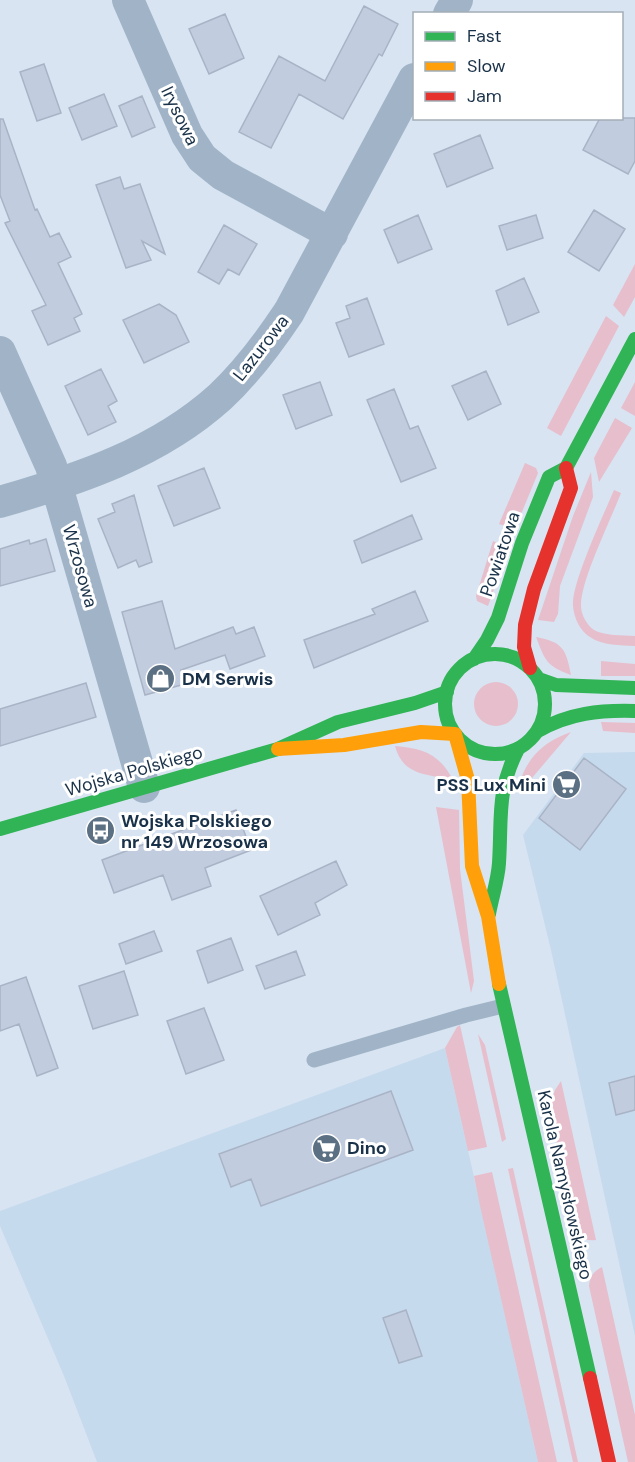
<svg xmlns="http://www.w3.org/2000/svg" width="635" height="1462" font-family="'DM Sans',sans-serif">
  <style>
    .built { fill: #c6daee }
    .green { fill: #e7becc }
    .building { fill: #c2ccdf; stroke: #a9b3c6; stroke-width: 1.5 }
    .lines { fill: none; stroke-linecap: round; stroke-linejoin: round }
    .lane { stroke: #a1b4c7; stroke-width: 15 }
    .street { stroke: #a1b4c7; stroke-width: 32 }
    .fast { stroke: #30b455; stroke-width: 14 }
    .slow { stroke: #ff9f0a; stroke-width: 14 }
    .jam { stroke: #e5322d; stroke-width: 14 }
    .labels { text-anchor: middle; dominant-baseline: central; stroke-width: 6; stroke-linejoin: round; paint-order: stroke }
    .street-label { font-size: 18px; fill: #1a3249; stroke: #fff }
    .poi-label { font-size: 18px; font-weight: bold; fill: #1a3249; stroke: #fff; text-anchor: start }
  </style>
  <rect width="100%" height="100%" fill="#d8e4f2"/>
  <path class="built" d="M635,752V1336L551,950L523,835L584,753Z
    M445,1048L538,1462H97L64,1376L0,1226V1211Z"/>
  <path class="green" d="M635,264V297L624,317L613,305Z
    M606,316L619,326L561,436L547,428Z
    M635,382V416L621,408Z
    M615,418L632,428L599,482L594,458Z
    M525,463L536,468L538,473L517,524L510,528L499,524Z
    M591,472L593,497L560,586L558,614L554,622L538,620L573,516Z
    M614,490L621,493C611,519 580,582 581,606C581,615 587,625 594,630C605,636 622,635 635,636V646C620,645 603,646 590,637C580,631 574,618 573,606C571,584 604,514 614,490Z
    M493,541L502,545L507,552L488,606L477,601L476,596Z
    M536,637C563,642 566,649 571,675C546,666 545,660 536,637Z
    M601,661L635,664V676H601Z
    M474 704a22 22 0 1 1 44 0a22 22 0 1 1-44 0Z
    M601,722L635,723V733L603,731Z
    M571,732L532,778L520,782C528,756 545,741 571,732Z
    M395,746C422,748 440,754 453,780C427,774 403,776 395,746Z
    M436,807L459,810L460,869L474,981L471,993Z
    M460,1025L487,1147L468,1151L445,1048L457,1027Z
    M478,1034L485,1045L506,1139L502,1142Z
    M561,1081L596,1240C586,1241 582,1239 576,1231L549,1108L555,1090Z
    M513,1168L578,1462H573L508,1169Z
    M492,1172L557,1462H538L480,1206L474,1176Z
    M602,1267L635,1415V1462H628L589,1286C590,1276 593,1272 602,1267Z"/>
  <path class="building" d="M364,6L398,24L382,56L379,54L343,119L299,94L271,148L239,132L279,56L325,81Z
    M225,14L244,58L209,74L189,29Z
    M44,64L61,113L37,121L20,72Z
    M104,94L117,126L82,140L69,108Z
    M142,96L155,127L132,137L119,106Z
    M600,118H635V161L628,174L583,150Z
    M0,119H3L35,210L37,209L50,237L59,233L71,257L58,263L82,314L74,318L80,331L48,345L32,311L46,305L5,223L10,221L0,195Z
    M480,135L493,168L447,187L434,154Z
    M120,177L124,189L140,184L165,254L142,241L151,260L126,268L96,185Z
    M594,210L625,229L599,271L568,252Z
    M418,215L432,249L398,263L384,230Z
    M536,215L543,238L507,250L499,226Z
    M224,225L257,244L239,275L228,269L219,284L198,272Z
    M524,278L539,312L508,325L496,291Z
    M367,298L384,344L349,357L336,323L350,318L346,306Z
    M159,304L176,315L189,342L144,363L123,320Z
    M101,369L117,401L108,406L116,422L88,435L65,386Z
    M486,371L501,404L468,420L452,386Z
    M320,382L332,415L296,429L283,395Z
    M394,389L410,429L418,426L436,468L401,482L367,400Z
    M204,468L220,508L174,526L158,486Z
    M134,495L152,562L139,567L136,560L118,568L98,519L115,512L112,504Z
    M412,515L422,539L362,563L354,541Z
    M46,539L55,571L0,586V549L29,540L30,544Z
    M415,591L428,621L314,668L304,640L375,614L372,609Z
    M162,601L175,649L233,627L236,634L254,627L265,656L230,669L225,655L181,670L185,684L145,695L122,612Z
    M86,683L96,717L0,746V709Z
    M584,758L626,789L580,850L539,818Z
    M236,810L251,850L205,868L211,886L172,900L163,875L114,893L102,860Z
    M336,861L347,885L315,903L320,915L278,935L260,896Z
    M154,931L162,951L126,964L119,944Z
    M231,938L243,970L208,983L197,951Z
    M296,951L305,975L265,989L256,966Z
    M124,971L138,1015L93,1029L79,986Z
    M26,977L58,1068L37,1076L19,1024L0,1031V986Z
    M204,1008L224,1060L186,1074L167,1021Z
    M635,1076V1110L616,1115L609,1083Z
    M391,1091L413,1150L261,1206L251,1179L231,1187L219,1154Z
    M406,1310L422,1356L399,1363L383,1318Z"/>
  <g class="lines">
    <path class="lane" d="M314,1060L466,1015L503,1006"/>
    <path class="street" d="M128,0L187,135L202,158L223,175L332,234
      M449,14L457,0
      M0,352L51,466L144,787
      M0,502C79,479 158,453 220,397C247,372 269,342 289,312L414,79"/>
    <path class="fast" d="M445 704a50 50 0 1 1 100 0a50 50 0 1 1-100 0Z
      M474,659L487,640L498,618L522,543L549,477L566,468L635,339
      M539,679L556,685L635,688
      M538,731C569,713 600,710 635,711
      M0,829L278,749L338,722L415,703L447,692
      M489,914C492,897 498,880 499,863C502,818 496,792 518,749
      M499,984L590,1378"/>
    <path class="slow" d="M278,749L344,745L421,732L455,734L468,780L472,866L488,916L499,984"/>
    <path class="jam" d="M530,668L524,647L525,625L534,589L571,488L566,468
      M590,1378L609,1462"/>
  </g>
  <defs>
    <symbol id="shop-disc" viewBox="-11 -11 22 22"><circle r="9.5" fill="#5c7084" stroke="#fff"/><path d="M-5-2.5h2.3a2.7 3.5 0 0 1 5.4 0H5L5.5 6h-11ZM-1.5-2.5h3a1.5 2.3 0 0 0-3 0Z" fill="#fff"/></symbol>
    <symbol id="supermarket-disc" viewBox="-11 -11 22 22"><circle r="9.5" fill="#5c7084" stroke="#fff"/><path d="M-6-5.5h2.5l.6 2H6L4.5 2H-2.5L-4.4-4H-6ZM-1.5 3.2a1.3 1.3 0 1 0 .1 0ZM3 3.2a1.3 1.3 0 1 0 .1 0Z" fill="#fff"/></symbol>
    <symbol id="bus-disc" viewBox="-11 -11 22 22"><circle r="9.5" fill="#5c7084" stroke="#fff"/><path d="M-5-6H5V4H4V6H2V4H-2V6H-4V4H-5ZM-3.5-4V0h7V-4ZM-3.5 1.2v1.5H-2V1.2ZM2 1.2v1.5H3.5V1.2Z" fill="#fff"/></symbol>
  </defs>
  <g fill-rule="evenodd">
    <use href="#shop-disc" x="144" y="662" width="33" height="33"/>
    <use href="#supermarket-disc" x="550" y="768" width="33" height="33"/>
    <use href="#bus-disc" x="84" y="814" width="33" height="33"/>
    <use href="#supermarket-disc" x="310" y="1132" width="33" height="33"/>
  </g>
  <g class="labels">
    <g class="street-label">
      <text transform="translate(180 116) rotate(64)">Irysowa</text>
      <text transform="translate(261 348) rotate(-52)">Lazurowa</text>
      <text transform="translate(500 554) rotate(-71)">Powiatowa</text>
      <text transform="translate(80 566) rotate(74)">Wrzosowa</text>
      <text transform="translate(134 771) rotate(-16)">Wojska Polskiego</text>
      <text transform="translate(565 1185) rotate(77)">Karola Namysłowskiego</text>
    </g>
    <g class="poi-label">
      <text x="182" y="679">DM Serwis</text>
      <text x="546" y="785" text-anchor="end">PSS Lux Mini</text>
      <text x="121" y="821">Wojska Polskiego<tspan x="121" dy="21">nr 149 Wrzosowa</tspan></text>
      <text x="347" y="1148">Dino</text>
    </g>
  </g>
  <rect x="413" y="12" width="210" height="108" fill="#ffffff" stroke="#a3adb6" stroke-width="1.5"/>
  <rect x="425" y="32" width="30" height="9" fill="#30b455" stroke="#a3adb6" stroke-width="1.5"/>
  <text x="467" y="42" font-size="18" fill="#1a3249">Fast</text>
  <rect x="425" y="62" width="30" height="9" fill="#ff9f0a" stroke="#a3adb6" stroke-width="1.5"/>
  <text x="467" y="72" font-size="18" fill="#1a3249">Slow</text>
  <rect x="425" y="92" width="30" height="9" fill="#e5322d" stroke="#a3adb6" stroke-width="1.5"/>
  <text x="467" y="102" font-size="18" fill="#1a3249">Jam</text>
</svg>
